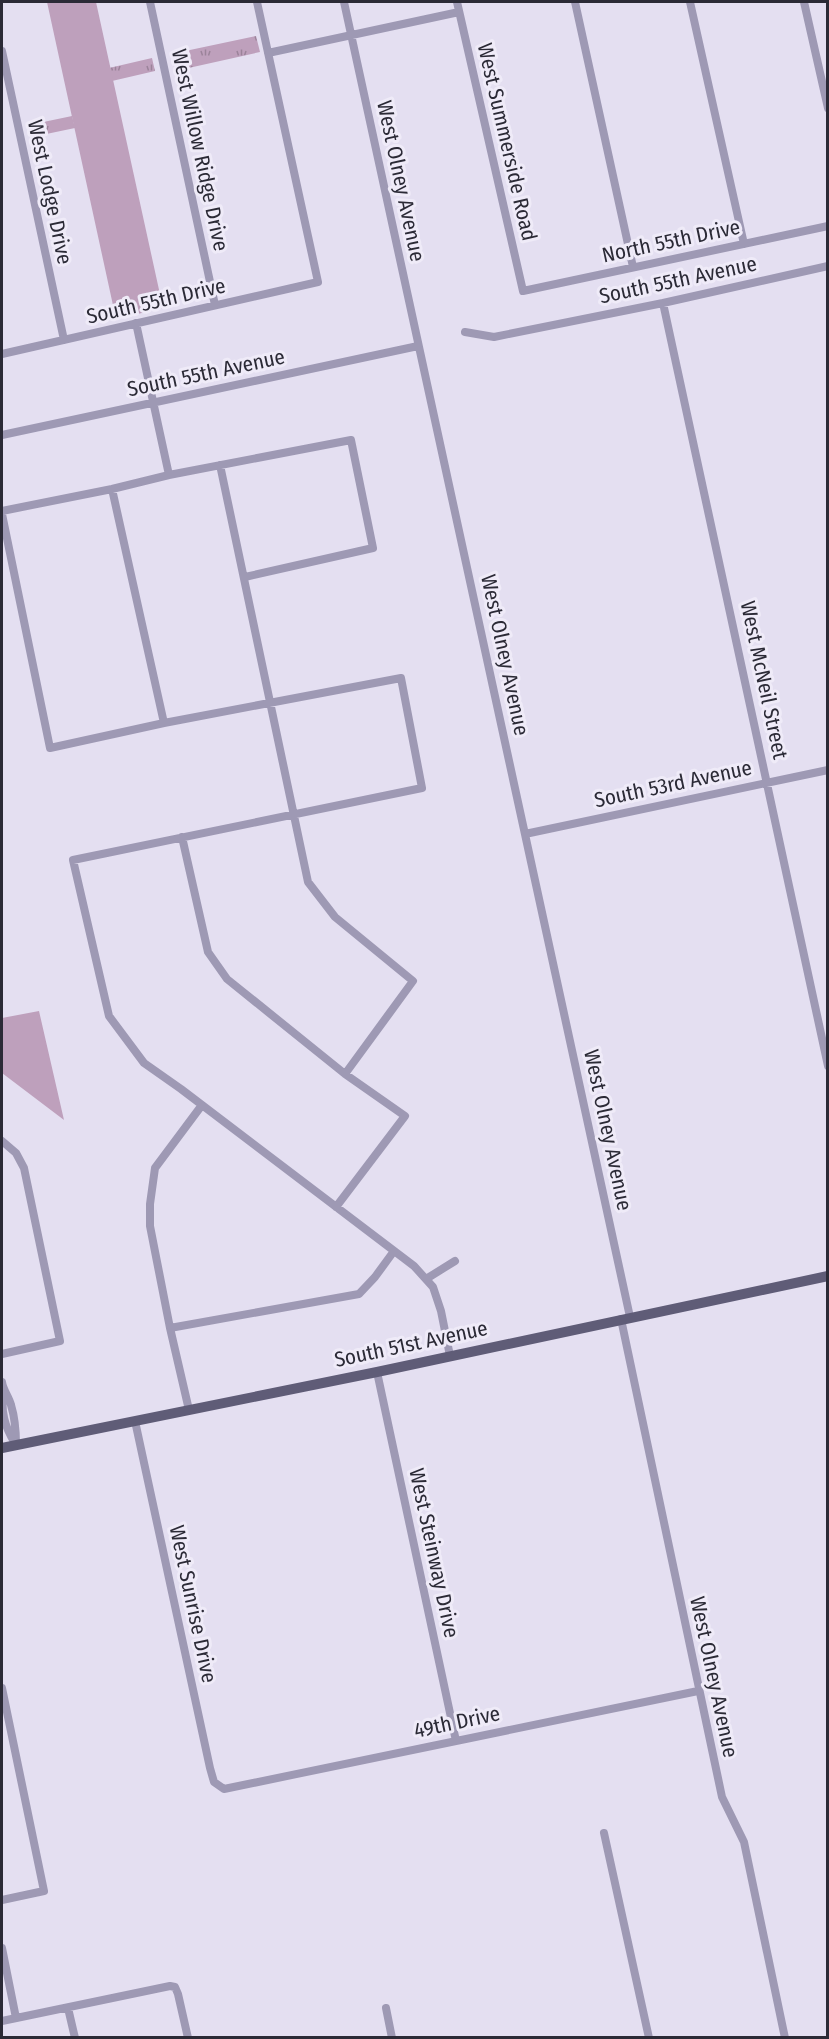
<svg xmlns="http://www.w3.org/2000/svg" width="829" height="2039" font-family="'Fira Sans Condensed',sans-serif">
  <style>
    .grass { fill: url(#grass-tufts) }
    .green { fill: #bea0bc }
    .lines { fill: none; stroke-linecap: round; stroke-linejoin: round }
    .minor { stroke: #9e99b4; stroke-width: 8 }
    .major { stroke: #5f5c77; stroke-width: 10 }
    .labels { text-anchor: middle; dominant-baseline: central; stroke-width: 6; stroke-linejoin: round; paint-order: stroke }
    .street-label { font-size: 21px; fill: #2b2a36; stroke: #efebf8 }
  </style>
  <defs>
    <pattern id="grass-tufts" width="24" height="20" patternUnits="userSpaceOnUse" patternTransform="scale(1.5)"><rect width="24" height="20" fill="#bea0bc"/><path d="M3 7l-1-3M5 7V3M7 7l1-3M15 17l-1-3M17 17v-4M19 17l1-3" fill="none" stroke="#9b839a"/></pattern>
  </defs>
  <rect width="100%" height="100%" fill="#e4dff1"/>
  <path class="grass" d="M256,36L260,52L175,71L171,54Z
    M152,58L155,71L112,81L109,68Z
    M72,116L75,128L32,137L29,125Z"/>
  <path class="green" d="M47,2H96L163,308L116,319Z
    M39,1011L64,1120L2,1073V1018Z"/>
  <g class="lines">
    <path class="minor" d="M150,2L215,305
      M344,2L630,1317
      M457,2L523,291L828,226
      M575,2L633,267
      M690,2L744,244
      M804,2L828,108
      M2,51L64,340
      M268,53L459,12
      M663,303L828,1066
      M136,323L169,475
      M465,332L494,337L663,303L828,266
      M2,354L318,282L257,2
      M2,435L418,346
      M220,465L308,882L335,917L413,981L345,1074
      M112,489L164,723
      M2,511L112,489L169,475L351,440L373,548L245,577
      M2,514L50,748L164,723L401,678L422,788L73,860L109,1016L144,1063L181,1089L414,1266L433,1287L441,1311L450,1356
      M525,834L828,770
      M182,837L208,952L227,979L345,1074L405,1116L336,1207
      M202,1105L155,1168L150,1204V1226L170,1328L359,1294L375,1277L394,1251
      M2,1141L16,1153L24,1168L60,1341L2,1354
      M426,1279L455,1261
      M621,1319L722,1797L744,1842L785,2038
      M170,1328L189,1410
      M377,1372L456,1741
      M2,1382C3,1390 9,1397 11,1405C15,1418 16,1431 16,1445
      M3,1391C1,1411 4,1426 15,1443
      M135,1421L210,1768L214,1782L224,1789L698,1691
      M2,1688L44,1891L2,1900
      M604,1833L649,2038
      M2,1948L16,2018
      M68,2008L75,2038
      M386,2008L392,2038
      M2,2021L170,1986L175,1987L178,1994L188,2038"/>
    <path class="major" d="M2,1448L377,1372L828,1276"/>
  </g>
  <g class="labels">
    <g class="street-label">
      <text transform="translate(507 142) rotate(77)">West Summerside Road</text>
      <text transform="translate(200 150) rotate(78)">West Willow Ridge Drive</text>
      <text transform="translate(401 181) rotate(78)">West Olney Avenue</text>
      <text transform="translate(50 192) rotate(78)">West Lodge Drive</text>
      <text transform="translate(671 241) rotate(-12)">North 55th Drive</text>
      <text transform="translate(678 280) rotate(-12)">South 55th Avenue</text>
      <text transform="translate(156 301) rotate(-13)">South 55th Drive</text>
      <text transform="translate(206 373) rotate(-12)">South 55th Avenue</text>
      <text transform="translate(505 655) rotate(78)">West Olney Avenue</text>
      <text transform="translate(764 680) rotate(78)">West McNeil Street</text>
      <text transform="translate(673 784) rotate(-12)">South 53rd Avenue</text>
      <text transform="translate(608 1130) rotate(78)">West Olney Avenue</text>
      <text transform="translate(411 1344) rotate(-12)">South 51st Avenue</text>
      <text transform="translate(434 1553) rotate(78)">West Steinway Drive</text>
      <text transform="translate(193 1604) rotate(78)">West Sunrise Drive</text>
      <text transform="translate(714 1677) rotate(78)">West Olney Avenue</text>
      <text transform="translate(457 1722) rotate(-12)">49th Drive</text>
    </g>
  </g>
  <rect width="829" height="2039" fill="none" stroke="#2b2a36" stroke-width="6"/>
</svg>
